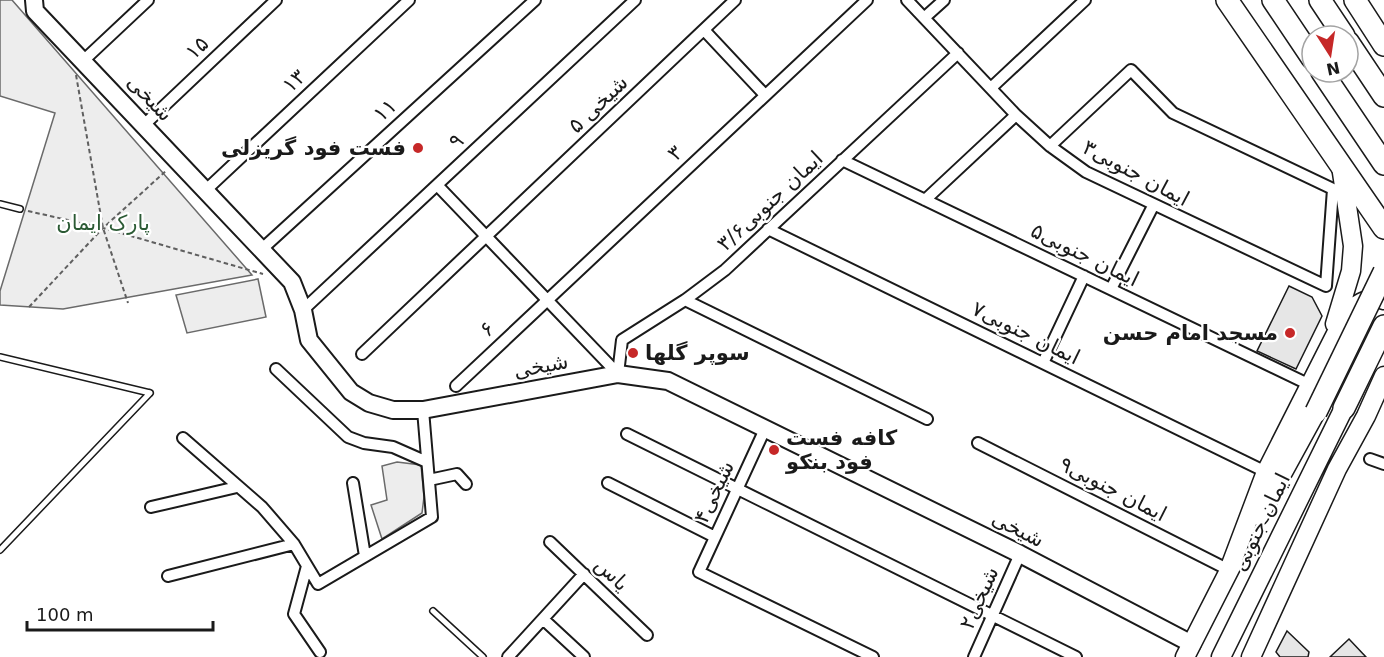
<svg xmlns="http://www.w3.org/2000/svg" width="1384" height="657" font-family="'DejaVu Sans','Noto Naskh Arabic',sans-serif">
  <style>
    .green { fill: #ededed; stroke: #6a6a6a; stroke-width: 1.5 }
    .building { fill: #e6e6e6; stroke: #1a1a1a; stroke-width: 1.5 }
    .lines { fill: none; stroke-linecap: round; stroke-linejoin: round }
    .lane-casing { stroke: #1a1a1a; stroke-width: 8 }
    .street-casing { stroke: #1a1a1a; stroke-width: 14 }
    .secondary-casing { stroke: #1a1a1a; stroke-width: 20 }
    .primary-casing { stroke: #1a1a1a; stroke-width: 21 }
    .highway-casing { stroke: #1a1a1a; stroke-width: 24 }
    .path { stroke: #5f5f5f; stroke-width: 2; stroke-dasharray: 4.5 3; stroke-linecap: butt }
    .lane { stroke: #fff; stroke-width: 5 }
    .street { stroke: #fff; stroke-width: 10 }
    .secondary { stroke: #fff; stroke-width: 16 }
    .primary { stroke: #fff; stroke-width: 18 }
    .highway { stroke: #fff; stroke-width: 21 }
    .highway-bridge-casing { stroke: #1a1a1a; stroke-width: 24; stroke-linecap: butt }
    .highway-bridge { stroke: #fff; stroke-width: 21 }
    .poi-dot { fill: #c62828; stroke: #fff; stroke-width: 2 }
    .labels { text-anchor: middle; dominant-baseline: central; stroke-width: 4.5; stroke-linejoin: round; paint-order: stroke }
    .street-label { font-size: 21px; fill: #1a1a1a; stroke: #fff }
    .poi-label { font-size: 21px; font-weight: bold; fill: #1a1a1a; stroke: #fff; text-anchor: end }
    .park-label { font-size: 21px; fill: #2b5a34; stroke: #fff }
  </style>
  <rect width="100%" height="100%" fill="#fff"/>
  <path class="green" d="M0,0H12L252,275L63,309L0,305V291L55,113L0,96Z
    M258,279L266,317L187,333L176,295Z
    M397,462L421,465L424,497L422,513L382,539L371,505L387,500L382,466Z"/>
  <path class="building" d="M1289,286L1312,297L1322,316L1296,369L1257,351Z
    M1287,631L1309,652L1308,657H1280L1276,652Z
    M1349,639L1366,657H1330Z"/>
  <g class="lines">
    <defs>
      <path id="lane" d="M0,204L20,209
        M0,357L150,393
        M0,550L150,393
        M433,611L483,657"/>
      <path id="street" d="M907,0L1016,115L1050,146L1086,172L1326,286L1333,189L1173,113L1131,70L1050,146
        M924,18L944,0
        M704,30L765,95
        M83,61L148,0
        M992,87L1085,0
        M145,124L276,0
        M842,160L1310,385
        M437,185L618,374
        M206,190L409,0
        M925,200L1016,115
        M768,229L1266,472
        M262,249L535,0
        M1111,289L1153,206
        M685,300L927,419
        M303,310L635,0
        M362,354L735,0
        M1043,363L1084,276
        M276,369L348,437L364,443L393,447L427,462
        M618,374L622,340L685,300L725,270L958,53
        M456,386L867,0
        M765,429L699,572L873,657
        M627,434L1076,657
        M183,438L262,507L294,544L318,584L432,517L423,410
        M978,443L1229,570
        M1370,459L1384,464
        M429,480L457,474L466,484
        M353,483L365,556
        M608,483L715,537
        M151,507L237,487
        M550,542L647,635
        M307,566L294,614L320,652
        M168,576L294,544
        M543,619L584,657
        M508,657L584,574
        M974,657L1020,554"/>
      <path id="secondary" d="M34,0L35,11L292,282L303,310L309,340L351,392L369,403L393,410H423L618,374L668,381L1020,554L1192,644"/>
      <path id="primary" d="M1335,324L1351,271L1353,246L1341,166
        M1259,516L1316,412
        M1229,570L1266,472L1347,312C1358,304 1370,295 1384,300
        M1185,657L1234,561
        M1221,657L1344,408
        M1251,657L1337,469L1366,416L1384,376"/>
      <path id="highway" d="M1227,0L1384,228
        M1273,0L1312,58
        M1320,0L1344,36
        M1355,0L1384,45
        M1348,42L1384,96
        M1322,72L1384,164
        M1344,408L1384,326"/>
    </defs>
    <use href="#lane" class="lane-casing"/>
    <use href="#street" class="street-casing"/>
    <use href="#secondary" class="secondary-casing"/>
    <use href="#primary" class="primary-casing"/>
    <use href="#highway" class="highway-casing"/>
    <path class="path" d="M76,75L103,228L128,303
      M28,211L103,228L263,274
      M29,307L103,228L167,170"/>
    <use href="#lane" class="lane"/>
    <use href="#street" class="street"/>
    <use href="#secondary" class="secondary"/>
    <use href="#primary" class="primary"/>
    <use href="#highway" class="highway"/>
    <defs>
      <path id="highway-bridge" d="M1316,412L1384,272"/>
    </defs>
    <use href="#highway-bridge" class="highway-bridge-casing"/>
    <use href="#highway-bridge" class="highway-bridge"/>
  </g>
  <g class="poi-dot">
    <circle cx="418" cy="148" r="6"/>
    <circle cx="1290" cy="333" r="6"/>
    <circle cx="633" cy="353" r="6"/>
    <circle cx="774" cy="450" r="6"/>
  </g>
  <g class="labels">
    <g class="street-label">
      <text transform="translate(197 48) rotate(-43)">۱۵</text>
      <text transform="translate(294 81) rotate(-43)">۱۳</text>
      <text transform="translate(150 98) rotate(46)">شیخی</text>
      <text transform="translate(598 104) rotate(-44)">شیخی ۵</text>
      <text transform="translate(385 110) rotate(-42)">۱۱</text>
      <text transform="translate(456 141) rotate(-43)">۹</text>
      <text transform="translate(675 153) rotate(-43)">۳</text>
      <text transform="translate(1136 173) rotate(28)">ایمان جنوبی۳</text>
      <text transform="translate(770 201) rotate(-43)">ایمان جنوبی۳/۶</text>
      <text transform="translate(1085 255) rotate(26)">ایمان جنوبی۵</text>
      <text transform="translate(487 329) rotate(-44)">۶</text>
      <text transform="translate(1026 333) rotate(26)">ایمان جنوبی۷</text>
      <text transform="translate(541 366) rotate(-11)">شیخی</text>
      <text transform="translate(1113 489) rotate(27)">ایمان جنوبی۹</text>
      <text transform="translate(714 492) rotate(-65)">شیخی۴</text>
      <text transform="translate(1261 522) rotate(-64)">ایمان جنوبی</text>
      <text transform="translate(1018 529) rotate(27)">شیخی</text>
      <text transform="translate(612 574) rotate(44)">یاس</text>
      <text transform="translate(979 598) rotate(-66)">شیخی۲</text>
    </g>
    <g class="poi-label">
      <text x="406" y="148">فست فود گریزلی</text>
      <text x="1278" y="333">مسجد امام حسن</text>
      <text x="645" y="353" text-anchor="start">سوپر گلها</text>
      <text x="786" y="438" text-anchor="start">کافه فست<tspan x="786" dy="24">فود بنکو</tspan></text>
    </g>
    <g class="park-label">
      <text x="103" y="223">پارک ایمان</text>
    </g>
  </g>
  <g transform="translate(1330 54) rotate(168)"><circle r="28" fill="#ffffff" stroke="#a3a3a3" stroke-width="1.5"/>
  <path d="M0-4.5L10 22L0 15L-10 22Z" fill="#c62828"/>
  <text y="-9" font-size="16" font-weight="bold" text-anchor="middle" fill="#1a1a1a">N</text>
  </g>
  <path d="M27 621v9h186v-9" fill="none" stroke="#1a1a1a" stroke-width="3"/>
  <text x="36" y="621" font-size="18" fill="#1a1a1a" stroke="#ffffff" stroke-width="4.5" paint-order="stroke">100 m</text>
</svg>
